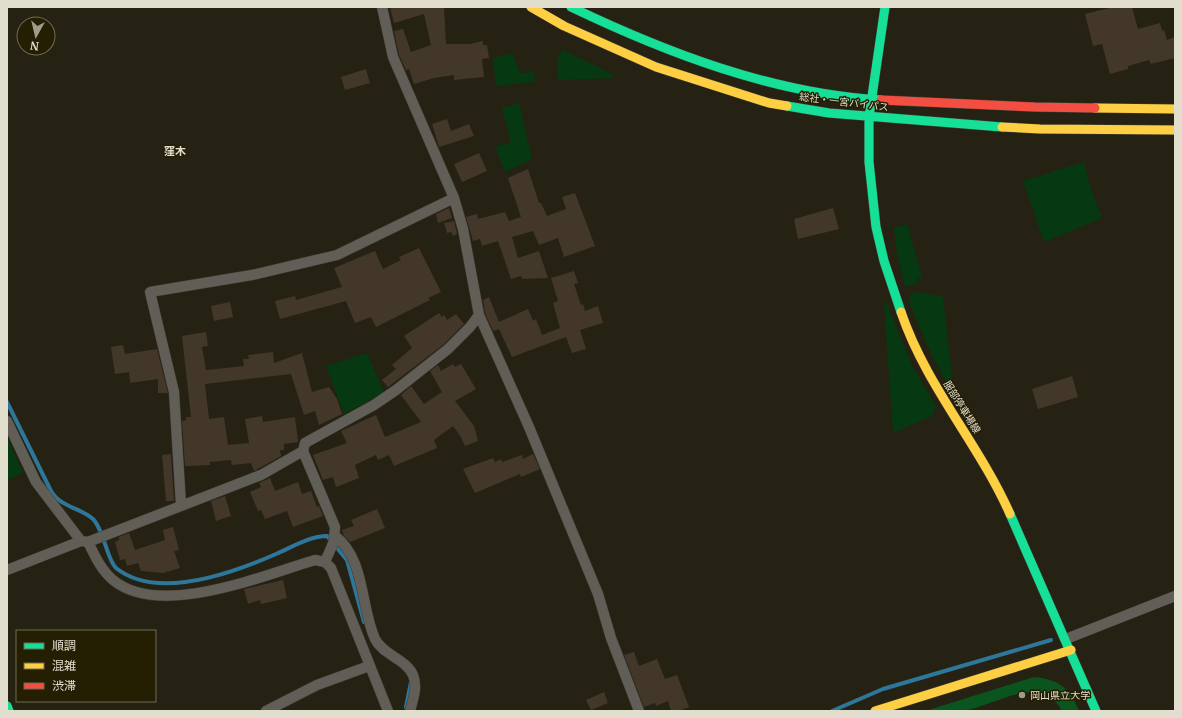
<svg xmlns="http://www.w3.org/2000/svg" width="1182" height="718" font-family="Merriweather,'Noto Sans JP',serif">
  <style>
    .green { fill: #063911 }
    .forest { fill: #09551d }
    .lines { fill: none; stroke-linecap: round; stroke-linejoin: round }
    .stream { stroke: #2e779a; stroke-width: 4 }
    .building { fill: #433729 }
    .street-casing { stroke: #423f33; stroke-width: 11 }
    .fast-casing { stroke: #423f33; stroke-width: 10 }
    .slow-casing { stroke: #423f33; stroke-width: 10 }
    .jam-casing { stroke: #423f33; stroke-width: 10 }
    .street { stroke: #615e58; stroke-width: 10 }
    .fast { stroke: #16e098; stroke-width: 9 }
    .slow { stroke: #ffcf43; stroke-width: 9 }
    .jam { stroke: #f24e42; stroke-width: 9 }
    .poi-dot { fill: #a09c8d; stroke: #241e03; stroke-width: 1.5 }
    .labels { text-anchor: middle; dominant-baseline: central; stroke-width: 3; stroke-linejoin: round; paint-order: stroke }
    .street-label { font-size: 10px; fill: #e2dece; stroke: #241e03 }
    .poi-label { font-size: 10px; fill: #e2dece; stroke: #241e03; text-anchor: start }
    .neighbourhood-label { font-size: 11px; font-weight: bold; fill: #e2dece; stroke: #241e03 }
  </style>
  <rect width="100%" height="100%" fill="#252214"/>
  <path class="green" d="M563,50L614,75L613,78L558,80L557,59Z
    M512,53L520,73L534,72L535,82L496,86L493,58Z
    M519,103L532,159L505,172L495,147L511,142L502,108Z
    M1084,162L1091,190L1102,218L1044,242L1023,181Z
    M907,224L922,277L917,278L918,284L905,286L897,253L894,228Z
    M914,292L931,294L943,297L953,387L949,388L930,351L908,300Z
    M886,301L912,366L937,408L932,412L934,415L893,433L884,302Z
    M367,353L384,393L344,414L326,366Z
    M7,437L23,473L7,480Z"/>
  <path class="forest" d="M1034,677C1058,679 1070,688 1079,711H1062C1040,671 994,707 962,711C950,712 937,711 925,711Z"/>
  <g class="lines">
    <path class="stream" d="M7,402L51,491C53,494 56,498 59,500C69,508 83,510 93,519C104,530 107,560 116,568C157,601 235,572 276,554C292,547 310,536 327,536L347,560L364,622
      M406,707L411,682
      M832,711L883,689L1051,640"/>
  </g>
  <path class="building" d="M390,7H444L446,44H470L483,41V45H487L489,58L482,59L484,77L454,80V75L434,78L414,84L409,69L406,70L399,55L394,31L403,29L411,52L431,45L424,14L394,23Z
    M1113,7H1132L1138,29L1160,23L1162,31L1164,30L1167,40L1175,37V58L1151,64L1149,60L1128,66V69L1110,74L1102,44L1093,46L1085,14Z
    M366,69L370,83L345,90L341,77Z
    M447,119L451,131L469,124L474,136L439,147L432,124Z
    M479,153L487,171L462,182L454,164Z
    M528,169L539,203H541L547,216L566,209L562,197L575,193L595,246L564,257L558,238L539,245L533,231L512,237L518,258L539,251L548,278L522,279L521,276L511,279L498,241L482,246L480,239L473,241L466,217L477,214L478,219L505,212L509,221L521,217L508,178Z
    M449,208L452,218L438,223L436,214Z
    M833,208L839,229L798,239L794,219Z
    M454,221L457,234L453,236L451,232L447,233L444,223Z
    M419,248L441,292L428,298L430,300L376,327L371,317L355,323L346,301L280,319L275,301L295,296L296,300L342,287L334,268L375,251L383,269L401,260L399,257Z
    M574,271L578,283L574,284L581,305L583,304L585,311L598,306L603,323L580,330L586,349L572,353L566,337L512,357L499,329L493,331L485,313L483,300L489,297L499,322L528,309L533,321L536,319L542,335L560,328L553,303L558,301L551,278Z
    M230,302L233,317L214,321L211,306Z
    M439,313L442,317L444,315L447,320L456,314L464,324L443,345L388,387L382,380L396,369L392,365L412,348L404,336Z
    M206,332L208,346L202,347L206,370L244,366L243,359H249L248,355L273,352L274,363L302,353L312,392L329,387L337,399L342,414L319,425L315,411L304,415L291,374L205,384L209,419L224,417L228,445L249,443L245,419L262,416L263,422L295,417L298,442L284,444V450H280L281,456L254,471L251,463L232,465L231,460L210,462V465L185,466L182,421L186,420V417H191L182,336Z
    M123,345L125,354L157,349L168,393H158V379L130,383L129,372L115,374L111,347Z
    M453,364L455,367L461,364L476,389L455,401L474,426L478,441L465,446L461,437L453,426L434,440L437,448L394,466L389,455L378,460L376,455L355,465L359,478L336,487L333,477L323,480L313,455L347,443L341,431L376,415L385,437L421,422L401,395L411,386L424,404L442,392L430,371L438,365L441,371Z
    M1072,376L1078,397L1038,409L1032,389Z
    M171,454L174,501H166L162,455Z
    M533,454L540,469L521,477L520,474L475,493L463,469L493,458L495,462L501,459L502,462L522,455L523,459Z
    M270,478L275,491L298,482L302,494L311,491L317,507L319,506L323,516L293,527L287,511L265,519L261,510L258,511L250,492L261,487L259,483Z
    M225,496L231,516L216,521L211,501Z
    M377,509L385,528L350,542L344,536L342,530L354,526L351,520Z
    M173,527L179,550L174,551L180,568L163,573L141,571L138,563L127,566L125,559L120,560L115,542L119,540V537L129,533L135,550L165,540L163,530Z
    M283,580L287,598L261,604L260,600L248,604L244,589Z
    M634,652L639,666L657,659L665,679L677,675L689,707L679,711H671L668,701L656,706L655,703L644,707L624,655Z
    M604,692L608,703L591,710L586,700Z"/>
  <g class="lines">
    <defs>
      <path id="street" d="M382,7L393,57L454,198L463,229L479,315L529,427L598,594L611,638L639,711
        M7,421L36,482L81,541
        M181,505L174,392L150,292L252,275L337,255L454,198
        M334,535C366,559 360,606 375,639C383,655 406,659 413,675C418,687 413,699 410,711
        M88,542C95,556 101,570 113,580C160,619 264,575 315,560L325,562L331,568L388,711
        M325,562L334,541L335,527L303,451L305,443L374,405L396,390L448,349L470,327L479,315
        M7,570L81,541L88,542L261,475L303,451
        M1066,639L1175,596
        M266,711L317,685L369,666"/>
      <path id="fast" d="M571,7C667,53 774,94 881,100
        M885,7L869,117V162L876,227L884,261L901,312
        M787,106L829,113L1002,127
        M1010,514L1096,711
        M7,706L9,711"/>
      <path id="slow" d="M531,7L564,26L656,67L769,103L787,106
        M1095,108L1175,109
        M1002,127L1040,129L1175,130
        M901,312C926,386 979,444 1010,514
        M875,711L1071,650"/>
      <path id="jam" d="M881,100L1035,107L1095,108"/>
    </defs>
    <use href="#street" class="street-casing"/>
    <use href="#fast" class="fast-casing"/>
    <use href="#slow" class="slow-casing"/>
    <use href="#jam" class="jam-casing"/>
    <use href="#street" class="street"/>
    <use href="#fast" class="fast"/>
    <use href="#slow" class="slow"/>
    <use href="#jam" class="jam"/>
  </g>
  <circle class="poi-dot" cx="1022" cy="695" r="4"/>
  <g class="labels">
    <g class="street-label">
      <text transform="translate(844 102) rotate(7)">総社・一宮バイパス</text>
      <text transform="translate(962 407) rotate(58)">服部停車場線</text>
    </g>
    <g class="poi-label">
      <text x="1030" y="695">岡山県立大学</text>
    </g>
    <g class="neighbourhood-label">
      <text x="175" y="151">窪木</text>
    </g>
  </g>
  <rect width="1182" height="718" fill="none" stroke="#e2dece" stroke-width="16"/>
  <rect x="16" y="630" width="140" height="72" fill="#241e03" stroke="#706b54"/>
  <rect x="24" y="643" width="20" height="6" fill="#16e098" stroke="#706b54"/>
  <text x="52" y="650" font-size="12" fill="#e2dece">順調</text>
  <rect x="24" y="663" width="20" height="6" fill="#ffcf43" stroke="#706b54"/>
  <text x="52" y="670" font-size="12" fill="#e2dece">混雑</text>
  <rect x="24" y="683" width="20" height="6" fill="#f24e42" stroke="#706b54"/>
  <text x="52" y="690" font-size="12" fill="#e2dece">渋滞</text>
  <g transform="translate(36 36) rotate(188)"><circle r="19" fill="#241e03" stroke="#706b54"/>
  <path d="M0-3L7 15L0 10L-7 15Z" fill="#a09c8d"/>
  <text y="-6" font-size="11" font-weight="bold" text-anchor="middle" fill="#e2dece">N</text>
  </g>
</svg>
